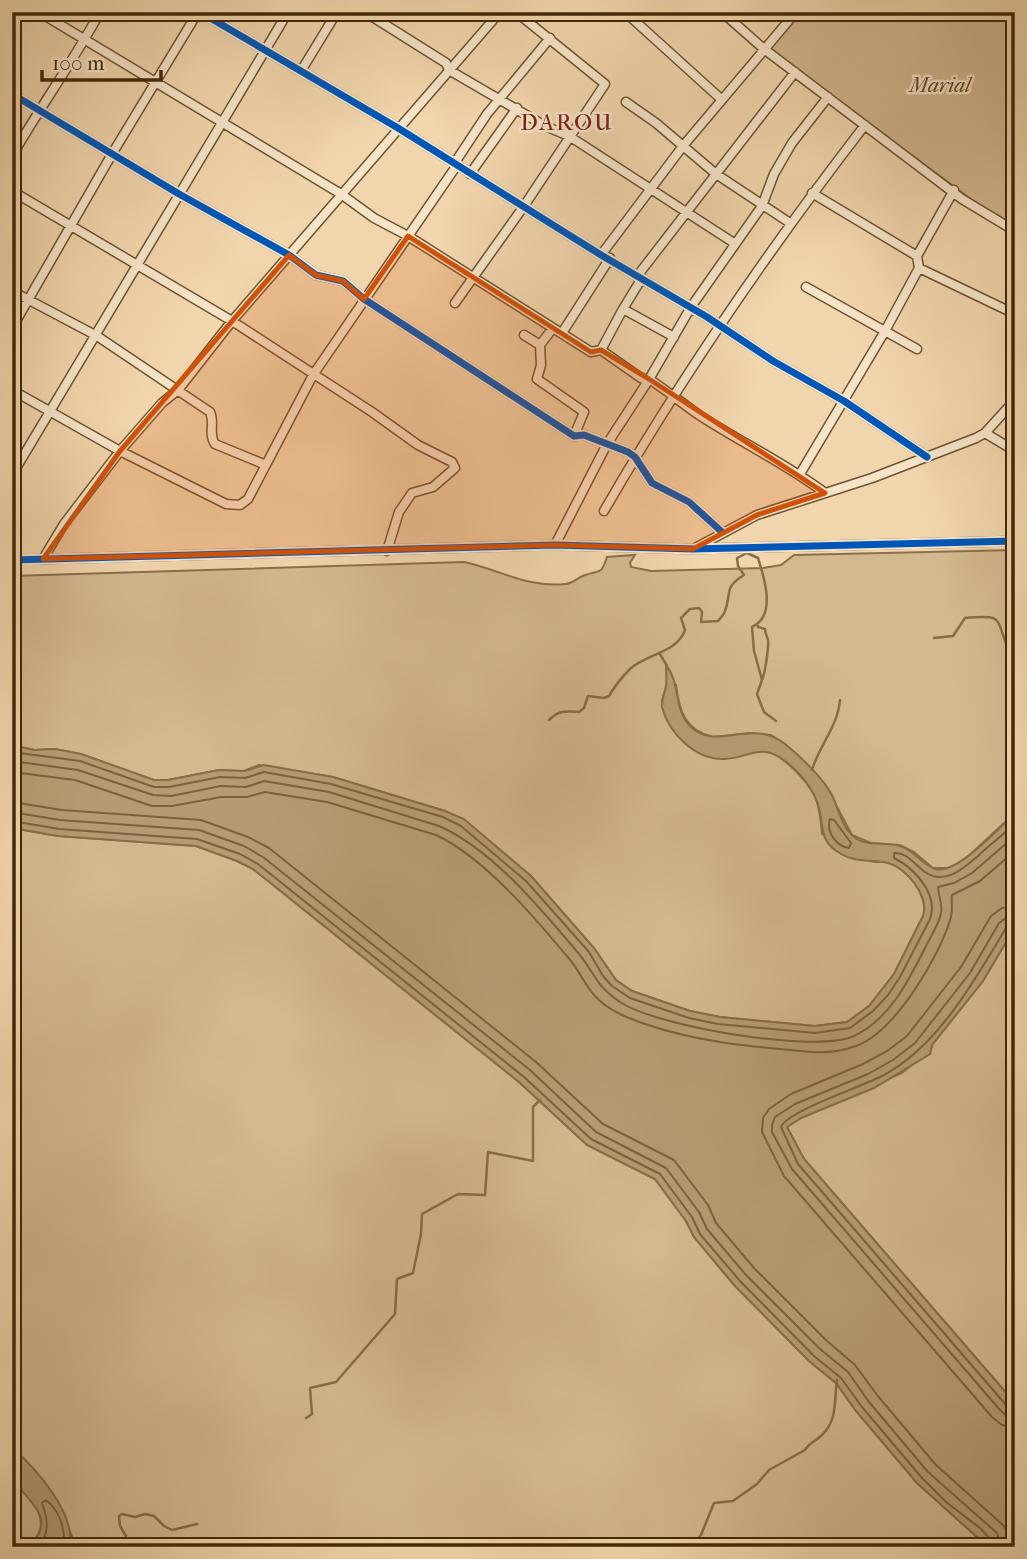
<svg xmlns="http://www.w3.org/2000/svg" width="1027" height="1559" font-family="'IM FELL French Canon',serif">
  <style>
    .green { fill: #d3b890; stroke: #8a704c; stroke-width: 2 }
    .water { fill: #b59b74; stroke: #876d48; stroke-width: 2 }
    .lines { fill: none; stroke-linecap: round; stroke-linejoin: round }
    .shore { stroke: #7b623e; stroke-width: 2 }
    .stream { stroke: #876d48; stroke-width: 2.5 }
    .minor-casing { stroke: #6d5430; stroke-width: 11 }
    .minor { stroke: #f6e4c9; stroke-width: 8 }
    .cycleway-casing { stroke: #f6e4c9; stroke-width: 11 }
    .cycleway { stroke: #0057b8; stroke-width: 7 }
    .marked { fill: #cf520b; fill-opacity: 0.2; stroke: #cf520b; stroke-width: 5; stroke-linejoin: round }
    .labels { text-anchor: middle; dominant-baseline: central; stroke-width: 5; stroke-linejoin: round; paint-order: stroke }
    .park-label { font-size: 21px; font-style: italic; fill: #5e4622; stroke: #f6e4c9 }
    .neighbourhood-label { font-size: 23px; letter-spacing: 2px; fill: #7a1f14; stroke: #f6e4c9 }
  </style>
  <rect width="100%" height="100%" fill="#f1d5ac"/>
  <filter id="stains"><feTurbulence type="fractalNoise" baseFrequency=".00286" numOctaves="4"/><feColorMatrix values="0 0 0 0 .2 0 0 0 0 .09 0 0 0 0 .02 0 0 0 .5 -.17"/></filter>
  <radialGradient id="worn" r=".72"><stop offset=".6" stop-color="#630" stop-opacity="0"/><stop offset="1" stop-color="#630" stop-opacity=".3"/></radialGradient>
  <path class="green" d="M801,12H1015V226L979,205L767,49Z
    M1015,550V813L964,860L949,868H933L914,852L900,845L871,843L852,835L825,784L786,745L771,735L750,733L713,737C685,731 679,710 676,685L666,687L662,701L724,759C735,756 750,750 762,750C780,751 807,781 815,796C820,808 821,821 822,834C838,843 854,853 870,861C876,863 880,861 886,862C906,866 930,897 923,916L894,974L869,1006L847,1022L815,1026L720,1017L690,1011L632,991L616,980L594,948L531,876L445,811L333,777L259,765L244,771L219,770L168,780H154L81,754L55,749L34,750L12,745V576L464,562C498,569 527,588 565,584C573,584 578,577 585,575C601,570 601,575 607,557L635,555L630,563L631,567L651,571L763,568L781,565L794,555Z
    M12,828L58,836L196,846L237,861L253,869L519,1082L587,1145L655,1179L686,1221L694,1237L735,1286L809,1361L836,1383L856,1411L917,1483L988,1547H70L72,1536L44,1482L12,1447Z
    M1015,927V1403L804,1159L787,1127L801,1118L902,1073L922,1057L930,1054L932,1045L983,981Z
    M12,1476C20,1486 31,1497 37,1508C47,1531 36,1547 12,1547V1492L15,1495L12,1489Z"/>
  <path class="water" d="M666,665C681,683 673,710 691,727C717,752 750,717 785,744C800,756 823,778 832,795C838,808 842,827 854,837C868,848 890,840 905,848C916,853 923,865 935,869C957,875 999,828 1015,813V927L983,981L932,1045L930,1054L874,1088L801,1118L787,1127L804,1159L1015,1403V1547H988L917,1483L856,1411L836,1383L809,1361L735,1286L694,1237L686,1221L655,1179L587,1145L519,1082L253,869L237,861L196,846L58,836L12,828V745L34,750L55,749L81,754L154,780H168L219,770L244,771L264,765L333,777L445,811L464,819L531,876L594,948L616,980L632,991L690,1011L720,1017L815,1026L847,1022L869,1006L894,974L923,916C930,897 907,868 888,863C872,859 856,863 841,854C819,841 824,829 819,808C815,791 799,771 785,761C760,742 750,758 724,759C696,760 669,734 662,707C661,700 665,693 666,686C667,679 666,672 666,665Z
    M12,1447C36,1469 76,1513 70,1547H25C65,1520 21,1498 12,1476C10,1469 12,1455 12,1447Z"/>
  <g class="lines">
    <path class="shore" d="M12,752L80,761L154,787H169L220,777L245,778L264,772L331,784L443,817L461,826L526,881L589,952L603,976L612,986L630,998L689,1018L718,1024L815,1033L850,1028L873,1011L888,995L900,977L930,919C939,894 914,868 894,858V853C907,852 915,865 925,872C945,886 964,868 978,856C990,844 1003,836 1015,823
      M12,761L78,770L153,795L171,796L221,786L246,787L264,781L329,792L439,826C493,850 542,910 579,954C596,975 595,985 620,1002C655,1026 816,1054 854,1036C890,1019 909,980 926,946C931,936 939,924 941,913C943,904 938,895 938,887L954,883L972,873L1015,836
      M12,772L75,780L152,806H172L221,797H247L265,792L327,802L436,835C485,858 536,919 571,961C581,973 586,989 599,1000C612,1012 628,1018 645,1024C701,1043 754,1047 812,1052C826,1053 842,1051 856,1046C895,1032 940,956 951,917C953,910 951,902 952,895L980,881L1015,851
      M12,802L62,810L201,820L248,837L269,848L536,1062L603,1124L674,1160L708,1205L716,1223L754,1268L827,1341L855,1365L877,1395L936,1465L1004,1526L1010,1536L1012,1547
      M12,812L60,820L199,830L244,846L263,857L530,1070L596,1132L666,1168L699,1212L707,1229L746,1275L820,1349L848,1372L869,1402L928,1472L997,1533L1001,1547
      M830,819L834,820L851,843L849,848C836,846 826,832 830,819Z
      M12,821L59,829L197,839L240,854L258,864L524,1077L591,1139L660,1174L692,1217L700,1234L740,1281L814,1356L841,1378L862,1407L922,1478L946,1502L980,1528L991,1540L992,1547
      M1015,906L1002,908L991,916L961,967L907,1036L887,1051L863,1064L791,1094L769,1109L763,1118L762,1132L784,1176L992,1417L1002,1425L1015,1427
      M1015,916L1006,918L999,923L970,973L915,1043L893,1060L868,1074L795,1104L775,1117L772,1125V1132L792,1169L1000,1410L1006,1415L1015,1416
      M1015,925L1006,928C974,981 939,1045 884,1075C864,1086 787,1111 781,1127L798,1164L1006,1405L1015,1407
      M38,1547C50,1533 48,1520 42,1503L46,1500C60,1511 65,1529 64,1547"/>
    <path class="stream" d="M758,625V627L765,629C765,633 767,636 768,640C769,646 765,674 762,680
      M934,638L953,636L965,618C1007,614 994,619 1009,650H1015
      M660,654L667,666
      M549,720C559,710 565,711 579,712L584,708L588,696L604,698L609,696C615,686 622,677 630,669C646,654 677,653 685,630L681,618L690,609L699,608L702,612L701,622L718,621C720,618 724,615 725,611C732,593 723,588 744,575L738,566L737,558L747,553L758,558C764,577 777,616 752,627L754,651L762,680L757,694L764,712L776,721
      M812,770C819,746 838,726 840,700
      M306,1418L312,1414L310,1388L336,1382L395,1314L397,1279L413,1273L421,1234L422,1214L458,1194L485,1195L488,1152L533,1161V1107L540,1100
      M95,1547L103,1542L123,1543L126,1536L120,1526L119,1516L122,1514L135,1517L145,1514L154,1516L164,1526L172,1530L197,1524
      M691,1547L701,1535L714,1503L733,1501L757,1484L769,1470L805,1450C809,1443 816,1441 822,1435C838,1420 834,1399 837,1380"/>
    <defs>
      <path id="minor" d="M39,12L341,194L374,218L408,236L553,328
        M200,12L398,128L601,255L707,317L773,361L844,401L927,457
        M365,12L446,63L449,70L545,126L569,136L734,243
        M625,12L721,99
        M722,12L764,49L962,199L1015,231
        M301,71L337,12
        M12,94L179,194L289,255L316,275L343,281L364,299L574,436L584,435L628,452L635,457L652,483L689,502L722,532
        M626,102L656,123L716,174L790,223
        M12,156C40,107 73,62 100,12
        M470,174L517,108
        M12,191L232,321L372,412L418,445L452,462L455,468L433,487L412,493L399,512L387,551
        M812,193L917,256
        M601,255L683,146L796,12
        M919,268L1015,314
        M638,275L795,72
        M806,287L917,349
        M12,291L97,336L210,412C215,423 208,434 215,444L266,465
        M455,303L524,206L605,84L516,12
        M623,309L674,337
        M12,328L112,154L198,12
        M562,333L610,258
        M524,335L540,345
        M601,350L641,378L648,381L649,379C666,390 682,403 699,415C740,442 785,463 825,493
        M12,390L120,451L226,504L240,505L248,499L313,375L457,165L456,161L487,114L550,38
        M985,433L1015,451
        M574,436L584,412L537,379L541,365L540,345L553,328L591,352L601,350L623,309L642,278
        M800,474L885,331L919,268L917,256L954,190
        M12,475L288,12
        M604,511C682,376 770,248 865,125
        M555,545L607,444L648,381L691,307L762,206L774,174L792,143L828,97
        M695,548L757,515L872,478L976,438L985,433L1015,400
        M43,559L64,524L120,451L162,403L178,390L232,321L500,12
        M12,560L555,545L693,549L1015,541"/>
    </defs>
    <use href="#minor" class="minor-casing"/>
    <use href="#minor" class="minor"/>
    <defs>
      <path id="cycleway" d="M200,12L398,128L601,255L707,317L773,361L844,401L927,457
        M12,94L179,194L289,255L316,275L343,281L364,299L574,436L584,435L628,452L635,457L652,483L689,502L722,532
        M12,560L555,545L693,549L1015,541"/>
    </defs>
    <use href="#cycleway" class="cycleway-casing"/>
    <use href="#cycleway" class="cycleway"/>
  </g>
  <path class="marked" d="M408,236L591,352L601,350L649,379L825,493L757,515L693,549L555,545L43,559L120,451L289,255L316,275L343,281L364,299Z"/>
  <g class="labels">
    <g class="park-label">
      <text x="940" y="85">Marial</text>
    </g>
    <g class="neighbourhood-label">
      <text x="567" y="122">DAROU</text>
    </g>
  </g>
  <rect width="1027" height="1559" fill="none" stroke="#f1d5ac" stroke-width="42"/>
  <rect x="14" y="14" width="999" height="1531" fill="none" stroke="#412907" stroke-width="3.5"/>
  <rect x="21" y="21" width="985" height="1517" fill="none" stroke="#412907" stroke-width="2"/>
  <path d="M42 70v10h119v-10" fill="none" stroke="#412907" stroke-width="3.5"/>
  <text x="52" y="70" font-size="21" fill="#412907" stroke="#f6e4c9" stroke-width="5" paint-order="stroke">100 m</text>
  <rect width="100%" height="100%" filter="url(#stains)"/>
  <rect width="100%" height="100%" fill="url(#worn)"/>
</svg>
